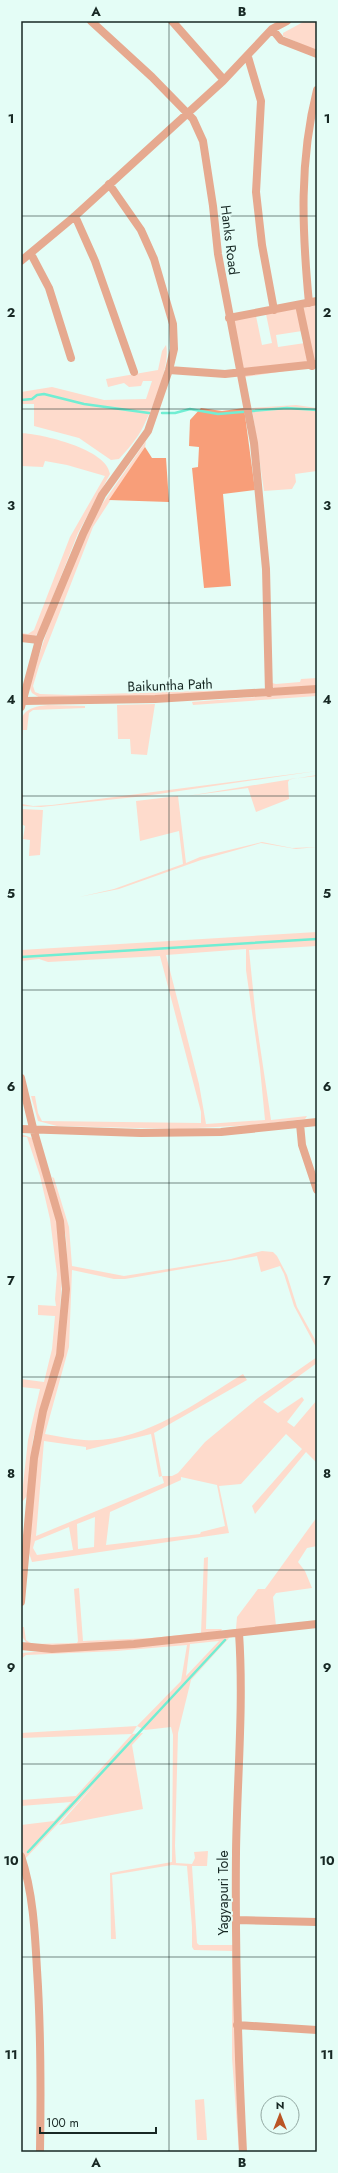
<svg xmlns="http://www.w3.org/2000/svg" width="338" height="2173" font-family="Jost,sans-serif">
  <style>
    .green { fill: #fedbcc; fill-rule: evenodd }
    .forest { fill: #f89e79 }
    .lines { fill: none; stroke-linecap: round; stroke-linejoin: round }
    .stream { stroke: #71eed3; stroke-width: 2.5 }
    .minor { stroke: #e6a98f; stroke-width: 8 }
    .grid { fill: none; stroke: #172824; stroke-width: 1; stroke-opacity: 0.55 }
    .labels { text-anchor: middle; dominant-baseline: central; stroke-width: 4; stroke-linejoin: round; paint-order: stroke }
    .street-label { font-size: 14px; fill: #172824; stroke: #e4fdf6 }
    .neatline { fill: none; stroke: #172824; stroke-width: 1.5 }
    .grid-label { font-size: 13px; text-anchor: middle; font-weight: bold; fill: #172824 }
  </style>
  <rect width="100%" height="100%" fill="#e4fdf6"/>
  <path class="green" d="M305,21H317V51L283,36V33Z
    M317,303V365L315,364L303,308Z
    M297,308L302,331L276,335L278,347L305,343L308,361L304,368L245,377L234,322L236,320L256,316L262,345L272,343L266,314Z
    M166,345C171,364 152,409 143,427C137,439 128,449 119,459L111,460L79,438L34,426V404H21V392L52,387L104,400L146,399L152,381H143L141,386L129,387L124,383L108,387L106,379L158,370L162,351Z
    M296,405L317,408V471L295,474L296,482L292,489L264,491L252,408Z
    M21,433C42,434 107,449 110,474L78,533L39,632L34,637L21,635V633L28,634L34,630L70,537L105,476L67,465L45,461L43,467L21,466Z
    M146,441L145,447L93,527L39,666L33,686L35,692L40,694L71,695L266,689L137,697L40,698L32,693L30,689V683L50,622L84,538L96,513Z
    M317,678V686L274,688L271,685L272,683L276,684L300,682L301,679Z
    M317,692V696L193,705L192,702Z
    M155,704L147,755L131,754L130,739H118L117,705Z
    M48,705L85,706V708L33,710L29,713L27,730H23L21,751C21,723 14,708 48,705Z
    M317,771L145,796L41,807L21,806V793L23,794L22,804L33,806L52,805Z
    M317,775V776L290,779L288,782L289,799L256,812L248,788L187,796Z
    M178,796L186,863L200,857L262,842L292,848L317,847L296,849L261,843L201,860L119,889L79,897L114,889L183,864L179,831L140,841L136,801Z
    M21,809L43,810L40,855L29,856L30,840L23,839L25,826L21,824Z
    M317,932V946L249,950L256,1019L271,1120L307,1116L305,1119L253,1125L178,1129L57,1126L38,1121L31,1096H35L38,1113L42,1121L201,1123V1112L160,956L48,962L39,959L21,961V950ZM246,949V970L260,1068L265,1120L206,1124L199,1084L166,955Z
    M21,1134L32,1138L56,1217L62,1276L58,1347L33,1439L27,1496L21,1503L28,1440L40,1389L21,1387V1379L44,1382L52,1349L55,1316L38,1315V1305L56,1306L55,1299L57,1274L50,1219L40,1176L27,1137H21Z
    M52,1177L54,1178L69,1227L72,1266L124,1276L231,1259L262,1251L273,1252L277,1256L287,1275L297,1307L317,1343V1349L294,1306L284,1274L280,1266L261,1272L257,1256L125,1279H114L72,1270L69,1347L45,1434C58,1436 71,1439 84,1440C143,1444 195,1403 243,1374L247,1380L154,1433L162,1476H172L178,1473L205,1442L258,1398L317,1357V1363L263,1402L278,1413L302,1397L304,1400L287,1422L294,1427L317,1400V1463L306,1452L255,1514L252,1506L302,1449L286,1434L241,1484L219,1486L229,1533L32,1562L29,1553L37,1459L68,1293L66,1236ZM151,1434L159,1477L162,1476L164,1483L36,1536L44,1441L86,1447V1450ZM181,1477L217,1485L225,1526L201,1532L200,1534L106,1545L110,1512L181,1480ZM95,1517L94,1547L78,1549L77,1524ZM69,1527L73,1550L37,1555L33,1548L35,1541Z
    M317,1517V1546L307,1548L298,1562L305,1571L312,1588L276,1593L273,1597L276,1626L230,1631L229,1630L236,1629L237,1617L258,1589H265Z
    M208,1557L206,1629H222L219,1634L49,1647L28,1645L23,1638L21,1627H24L26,1640L32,1644L77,1643L78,1641L74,1589L79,1588L83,1641L151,1638L201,1633L204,1558Z
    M223,1637L229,1638L191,1680L178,1733L175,1846L176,1863L192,1864L195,1858L194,1852L208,1851L207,1866H192L197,1943L199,1945H233L241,2152H239L232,2058V1951L194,1950L192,1947V1927L187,1866L172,1865L112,1875L116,1939H111L110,1873L172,1862L173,1735L171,1727L145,1730L137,1726L132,1734L143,1733L132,1745L143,1809L59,1825L98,1781L25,1859L21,1844V1825L54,1821L71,1802L21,1806V1800L76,1796L132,1734L21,1738V1733L137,1726L181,1681L187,1645L116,1651L26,1655L21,1659V1653ZM219,1641L186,1676L190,1644Z
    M204,2099L207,2140H197L195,2100Z"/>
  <path class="forest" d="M201,408L222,411L244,408L255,490L223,494L231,586L204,588L192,468L198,467L199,447L189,446L190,420Z
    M145,447L152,458H166L169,502L109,500Z"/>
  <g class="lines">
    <path class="stream" d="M21,400L32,399L37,395L44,394L84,404L149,413
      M162,413H175L190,409L218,414L287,408L317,410
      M21,957L317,939
      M28,1852L225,1640"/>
    <path class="minor" d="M91,21L152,77L193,119L203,141L213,206L218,254L254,443L266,569L269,693
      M172,21L224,80
      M272,29L281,40L317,54
      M248,57L261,101L256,192L262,245L274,310
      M75,216L95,261L134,372
      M31,254L49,288L71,358
      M21,261L75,216L223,81L272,29L287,21
      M309,303C302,230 299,161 317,90
      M299,305L312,366
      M229,318L317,301
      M169,370L225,374L317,364
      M21,638L39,640
      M23,701L155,699L317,689
      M21,707L39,640L83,534L102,495L148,431L169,370L174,349L173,324L154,259L141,230L109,184
      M21,1078L33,1128L60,1221L66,1289L60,1355L43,1411L34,1458L21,1602
      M300,1124L302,1145L317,1190
      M21,1129L141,1133L221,1132L317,1122
      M239,1633C244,1706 237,1779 236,1852C235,1952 238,2052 243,2152
      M21,1646L52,1649L134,1644L317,1624
      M21,1856C33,1892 35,1932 37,1970C41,2030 41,2091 40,2152
      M237,1920L317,1922
      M237,2025L317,2030"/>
  </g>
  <path class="grid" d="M169,21V2152M21,216H317M21,409H317M21,603H317M21,796H317M21,990H317M21,1183H317M21,1377H317M21,1570H317M21,1764H317M21,1957H317"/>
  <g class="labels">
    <g class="street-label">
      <text transform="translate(230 240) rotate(83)">Hanks Road</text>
      <text transform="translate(170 685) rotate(-2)">Baikuntha Path</text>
      <text transform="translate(223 1893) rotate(-90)">Yagyapuri Tole</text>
    </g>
  </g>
  <rect width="338" height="2173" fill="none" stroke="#e4fdf6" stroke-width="44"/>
  <g transform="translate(280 2115)"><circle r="19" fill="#e4fdf6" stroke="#92a8a2"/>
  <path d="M0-3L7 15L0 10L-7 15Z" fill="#ba5524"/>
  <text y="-6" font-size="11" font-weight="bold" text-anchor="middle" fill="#172824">N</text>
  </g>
  <path d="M40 2127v6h116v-6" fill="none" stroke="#172824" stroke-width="2"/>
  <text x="46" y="2127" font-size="12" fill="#172824" stroke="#e4fdf6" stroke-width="3" paint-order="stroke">100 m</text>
  <rect x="22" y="22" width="294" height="2129" class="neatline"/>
  <g class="grid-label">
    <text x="96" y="16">A</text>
    <text x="242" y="16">B</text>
    <text x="11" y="123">1</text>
    <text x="327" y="123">1</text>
    <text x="11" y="317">2</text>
    <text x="327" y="317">2</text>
    <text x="11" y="510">3</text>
    <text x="327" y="510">3</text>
    <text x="11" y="704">4</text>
    <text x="327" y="704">4</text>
    <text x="11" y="898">5</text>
    <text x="327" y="898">5</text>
    <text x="11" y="1091">6</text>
    <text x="327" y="1091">6</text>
    <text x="11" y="1285">7</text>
    <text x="327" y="1285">7</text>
    <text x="11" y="1478">8</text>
    <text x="327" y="1478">8</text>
    <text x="11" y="1672">9</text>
    <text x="327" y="1672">9</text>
    <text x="11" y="1865">10</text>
    <text x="327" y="1865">10</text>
    <text x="11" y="2059">11</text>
    <text x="327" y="2059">11</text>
    <text x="96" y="2167">A</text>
    <text x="242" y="2167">B</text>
  </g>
</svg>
